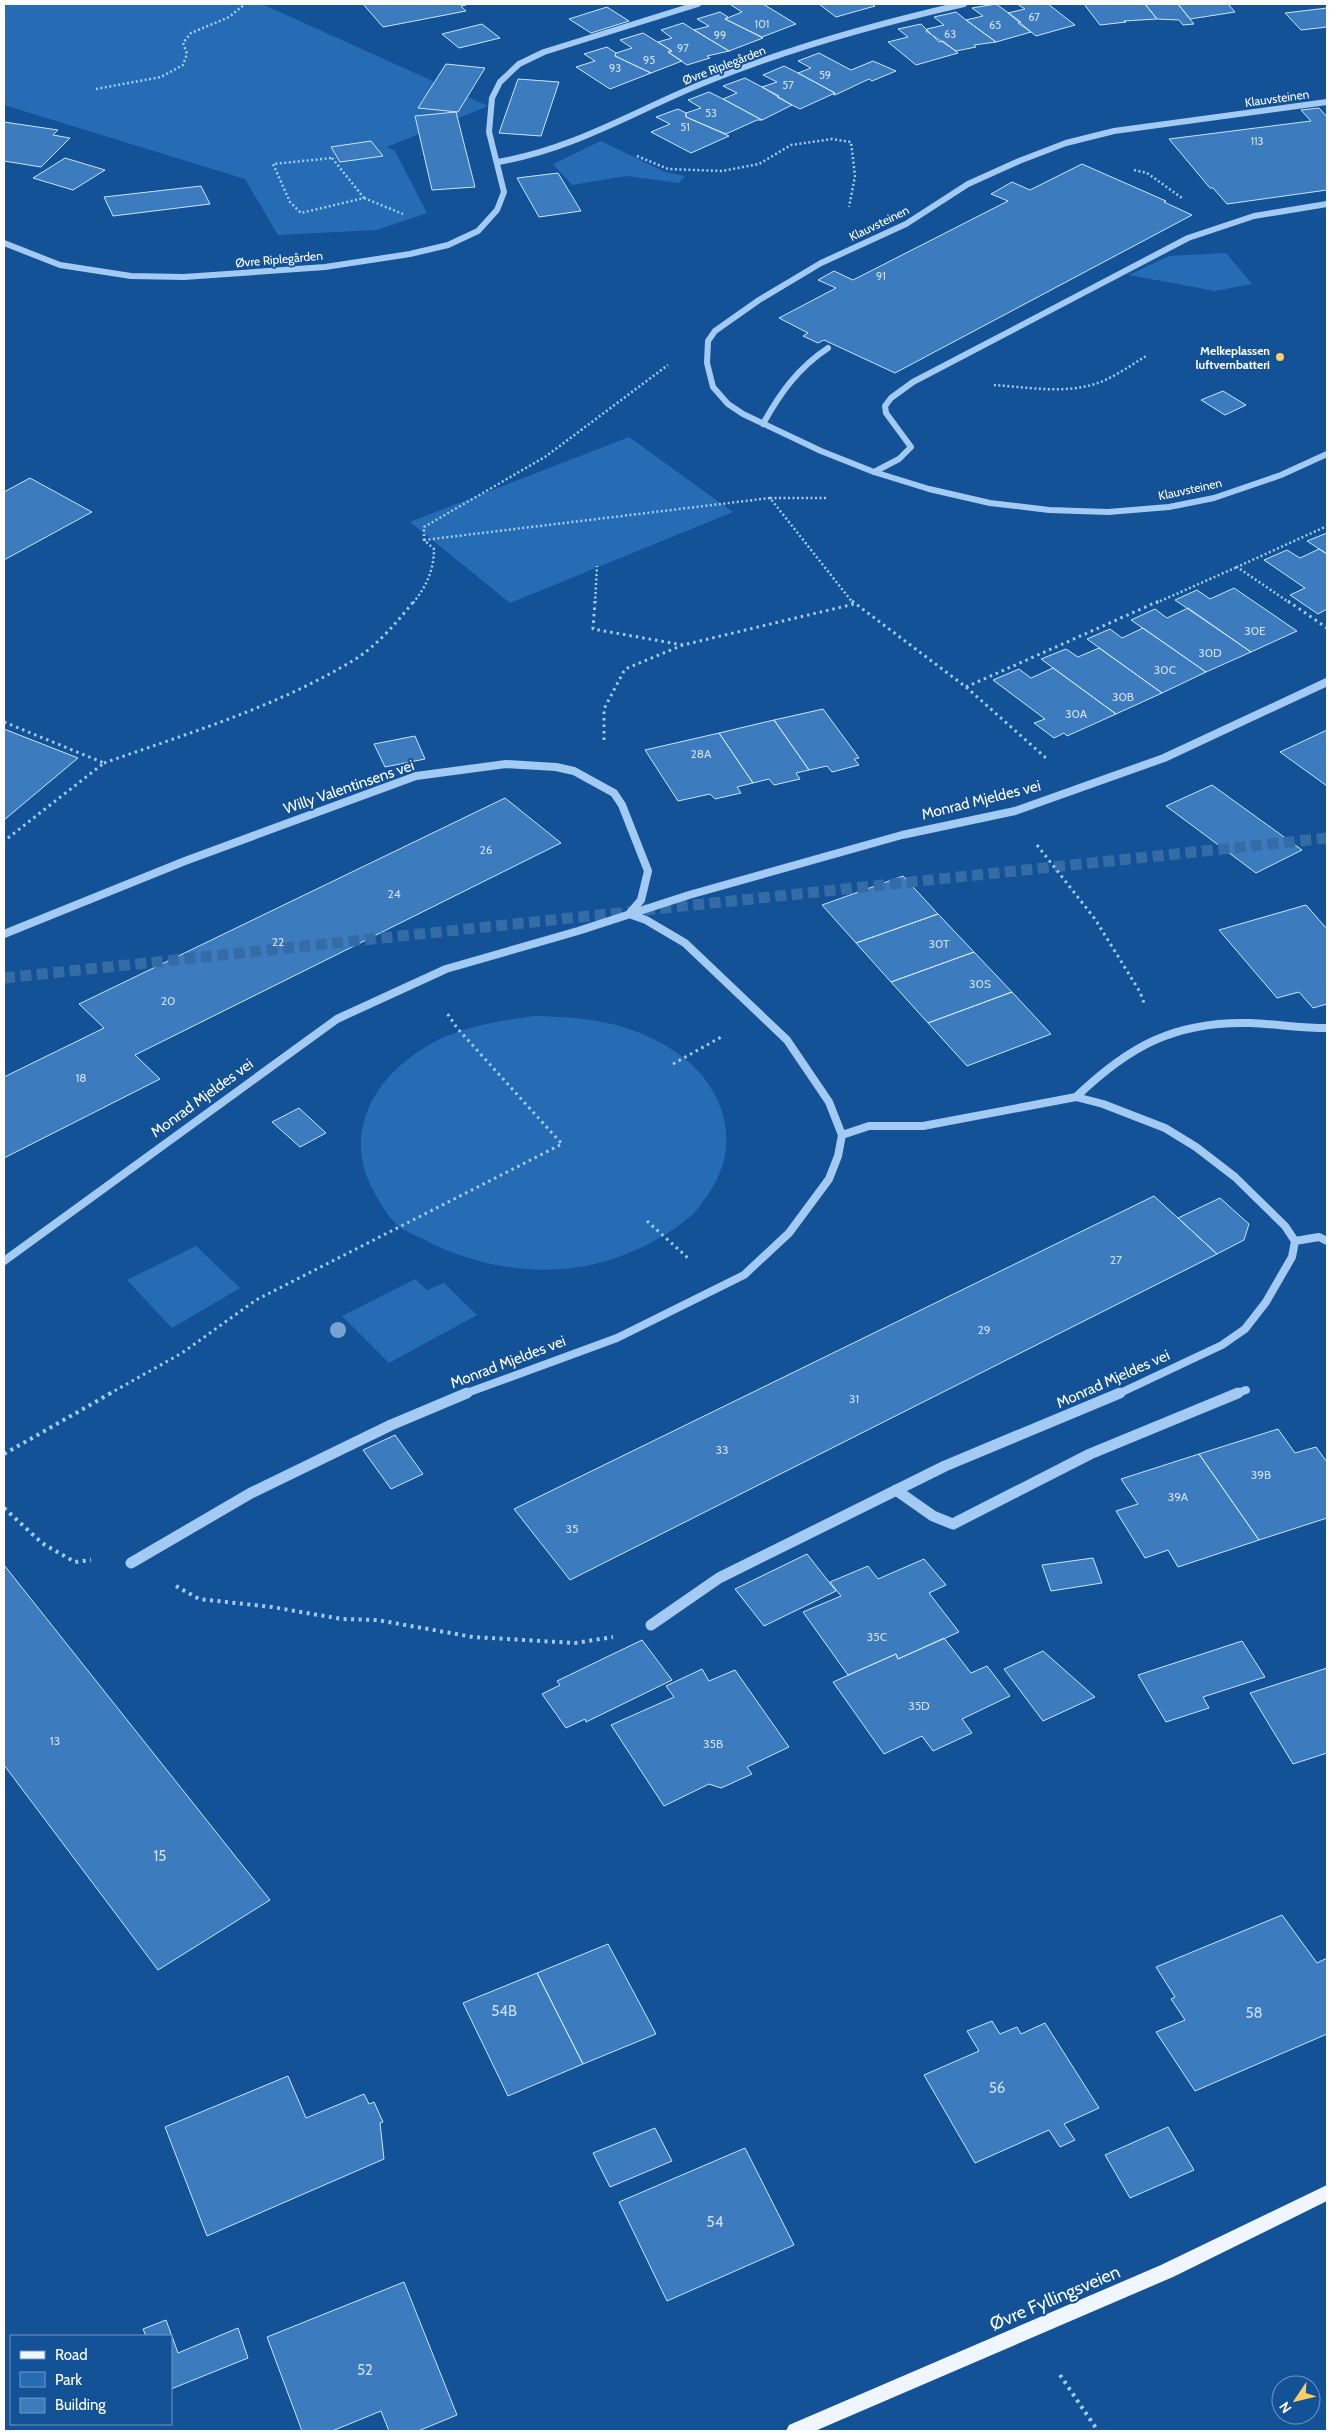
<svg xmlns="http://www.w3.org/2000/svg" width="1331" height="2435" font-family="Cabin,sans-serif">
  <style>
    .green { fill: #266cb5 }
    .building { fill: #3c7bbe; stroke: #cbe4fd }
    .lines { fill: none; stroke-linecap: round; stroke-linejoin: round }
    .major-tunnel { stroke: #366ca6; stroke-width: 11; stroke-dasharray: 11 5.5; stroke-linecap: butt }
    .path-far2 { stroke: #a3caf3; stroke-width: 2.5; stroke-dasharray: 2 2.5; stroke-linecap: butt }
    .path-far1 { stroke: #a3caf3; stroke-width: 3; stroke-dasharray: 2.5 4; stroke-linecap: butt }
    .path { stroke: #a3caf3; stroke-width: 4; stroke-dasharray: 3 4.5; stroke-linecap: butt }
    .minor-far2 { stroke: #a3caf3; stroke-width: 6 }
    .minor-far1 { stroke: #a3caf3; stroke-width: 8 }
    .minor { stroke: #a3caf3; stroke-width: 11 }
    .major { fill: #eff6ff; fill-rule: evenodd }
    .tree { fill: #78a2cf }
    .poi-dot { fill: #ffcc65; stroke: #135296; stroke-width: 2 }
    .labels { text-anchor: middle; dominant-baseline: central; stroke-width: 4; stroke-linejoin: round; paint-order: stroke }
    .far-number-label { font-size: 11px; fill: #cedeef }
    .far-street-label { font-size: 12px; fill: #fff; stroke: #135296 }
    .far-poi-label { font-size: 12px; font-weight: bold; fill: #fff; stroke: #135296; text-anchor: end }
    .number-label { font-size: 12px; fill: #cedeef }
    .street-label { font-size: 15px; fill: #fff; stroke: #135296 }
    .near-number-label { font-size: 15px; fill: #cedeef }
    .near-street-label { font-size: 18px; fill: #fff; stroke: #135296 }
  </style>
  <rect width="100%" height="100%" fill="#135296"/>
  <path class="green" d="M4,4H262L488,106L387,147L395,151L427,213L376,230L278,235L245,179L4,105Z
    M601,141L665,172L685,176L679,183L626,176L572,185L553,164Z
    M1226,253L1252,284L1215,291L1129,275L1169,256Z
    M629,437L733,512L510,603L410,522Z
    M534,1016C583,1017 628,1021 671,1049C724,1082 745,1143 707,1196C702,1202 698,1210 692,1215C668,1236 639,1250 610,1260C548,1279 479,1269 423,1239C415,1235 404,1231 397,1225C385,1213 377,1198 370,1184C342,1122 383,1068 438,1040C468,1025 501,1021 534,1016Z
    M196,1246L240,1288L172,1328L127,1280Z
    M415,1279L427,1290L444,1283L477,1315L389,1363L342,1316Z"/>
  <path class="building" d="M363,4H465L466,5L461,6L466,11L383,27Z
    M734,4H763L796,24L762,37L725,19L742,12L731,5Z
    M819,4H872L875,6L836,17Z
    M996,4L1021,22L1018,23L1031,32L996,42L966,20L983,16L972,8Z
    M1017,4H1048L1075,25L1036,36L1008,13L1025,9Z
    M1084,4H1145L1157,19L1124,21L1126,22L1100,25Z
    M1145,4H1178L1194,24L1183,25L1179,20L1157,19Z
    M1178,4H1228L1235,12L1190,19Z
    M607,7L629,21L591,33L569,19Z
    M1327,8V27L1301,30L1285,13Z
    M720,12L728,17L725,19L763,38L729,51L694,30L709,26L697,19Z
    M956,12L966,20L996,42L974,45L976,47L956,51L926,31L927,29L944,25L934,17Z
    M683,23L694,30L729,51L707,56L710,58L687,65L668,52L672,51L658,42L672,38L661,30Z
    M482,24L500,38L459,48L442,34Z
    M921,24L939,42L943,41L958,53L916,65L888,42L908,37L898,29Z
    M643,33L672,51L668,52L682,61L651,73L615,56L616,53L632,48L620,40Z
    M607,47L616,53L615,56L651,73L610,89L576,67L595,61L584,54Z
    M819,53L851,70L873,61L896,71L872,81L869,79L835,95L833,94L835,93L798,73L811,68L798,61Z
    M446,64L485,68L458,112L418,108Z
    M784,66L798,73L835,93L800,109L792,105L762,87L777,82L763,75Z
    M745,78L779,96L777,97L792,105L762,120L723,99L737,93L723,86Z
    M518,79L559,82L541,136L499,133Z
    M709,92L723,99L762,120H757L726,134L686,117V113L701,108L688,100Z
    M1319,108L1327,117V190L1227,204L1213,188H1210L1169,139L1311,121L1301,110Z
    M678,109L686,113V117L729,136L691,153L651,132L670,124L656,117Z
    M456,112L475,187L432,190L415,116Z
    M4,122L58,130L53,135L70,138L41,167L4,161Z
    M371,141L383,156L340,162L331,147Z
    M65,158L105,170L73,190L33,178Z
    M1082,164L1166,201L1164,202L1192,215L895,373L824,340L818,343L803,336L808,333L779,318L836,288L818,280L834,271L853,280L1008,201L991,194L1012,182L1030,190Z
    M558,173L581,211L539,217L517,178Z
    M201,186L210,204L113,216L104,197Z
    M1223,391L1246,405L1225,415L1201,400Z
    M30,478L92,512L4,560V492Z
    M1327,533V554L1307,541Z
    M1319,549L1327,554V609L1318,614L1290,595L1305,588L1264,560L1287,550L1300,558Z
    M1234,588L1297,631L1251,652L1175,600L1197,590L1210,599Z
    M1188,608L1251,652L1206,672L1131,620L1155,609L1167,618Z
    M1143,628L1206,672L1162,693L1087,639L1110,629L1122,638Z
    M1099,648L1162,693L1116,714L1041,659L1066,649L1078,657Z
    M1053,668L1116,714L1067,736L1064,733L1054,738L1034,723L1045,719L993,680L1019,669L1031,678Z
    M823,709L859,758L854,759L859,765L832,772L827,766L809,770L774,720Z
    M774,720L809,770L796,773L800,779L774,785L769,779L753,783L719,733Z
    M4,729L78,758L4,820Z
    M1327,730V786L1280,752Z
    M719,733L753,783L737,787L741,793L715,799L710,794L678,801L645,750Z
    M415,736L425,759L385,767L374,744Z
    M1212,785L1302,850L1256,873L1166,806Z
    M505,798L561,843L135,1055L160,1079L4,1158V1077L104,1028L79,1004Z
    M903,876L938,914L856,943L822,905Z
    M1306,905L1327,929V1004L1313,1008L1299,992L1277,998L1219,930Z
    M938,914L974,952L891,982L856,943Z
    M974,952L1012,992L928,1023L891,982Z
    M1012,992L1051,1034L967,1066L928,1023Z
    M299,1108L326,1133L300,1147L272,1122Z
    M1154,1196L1217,1254L570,1580L514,1509Z
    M1220,1198L1249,1224L1244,1240L1217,1254L1178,1218Z
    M1278,1429L1295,1453L1316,1447L1327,1462V1518L1259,1540L1199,1454Z
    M395,1435L423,1474L391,1489L363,1450Z
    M1199,1454L1259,1540L1178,1567L1168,1550L1145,1558L1116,1511L1138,1504L1121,1479Z
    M807,1554L836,1591L764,1626L735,1589Z
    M1093,1558L1102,1583L1051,1591L1042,1565Z
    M924,1559L946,1585L929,1593L959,1632L898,1659L896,1654L848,1675L803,1612L841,1596L830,1582L868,1566L878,1579Z
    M4,1565L270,1900L158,1970L4,1765Z
    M944,1638L971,1673L987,1666L1010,1696L962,1719L972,1733L933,1751L922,1736L884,1754L833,1682L896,1654L898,1659Z
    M642,1640L672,1680L586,1722L585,1719L566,1728L542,1694L560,1685L557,1681Z
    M1242,1641L1265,1677L1203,1697L1209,1708L1166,1722L1138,1675Z
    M1043,1651L1095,1697L1043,1721L1004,1669Z
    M1327,1668V1753L1293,1764L1250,1693Z
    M702,1669L709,1681L735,1670L789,1747L747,1767L752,1774L721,1788L709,1784L664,1806L611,1725L674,1697L666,1686Z
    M1282,1915L1317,1963L1327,1958V2034L1195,2091L1156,2032L1185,2020L1171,1999L1175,1997L1156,1967Z
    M608,1944L656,2034L583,2064L537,1973Z
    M537,1973L583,2064L508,2096L463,2003Z
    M992,2021L1000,2034L1017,2027L1021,2034L1045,2023L1099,2108L1064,2124L1075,2140L1060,2147L1049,2130L975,2163L924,2075L979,2051L967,2031Z
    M288,2076L306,2118L364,2094L369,2104L374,2102L383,2122L380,2123L384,2159L207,2236L165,2127Z
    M1168,2127L1194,2170L1130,2198L1105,2155Z
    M655,2128L672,2161L610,2187L593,2153Z
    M745,2148L794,2245L667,2301L619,2202Z
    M404,2282L457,2415L418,2431H389L381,2411L332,2431H302L267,2337Z
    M166,2320L178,2353L238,2328L248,2358L171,2389V2336H146L143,2329Z"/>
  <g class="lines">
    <path class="major-tunnel" d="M4,978L1327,838"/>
    <path class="path-far2" d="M96,89L161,77L183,65L187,54L183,43L191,33L229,17L245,4
      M637,156L668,169L722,171L759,164L791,145L832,139L851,142L855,176L849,207
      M332,158L364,198L301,213L290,202L273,164Z
      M1134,170L1147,173L1182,198
      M364,198L403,214
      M994,385C1026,387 1063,394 1095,384C1113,378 1130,366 1146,356
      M826,498H770L853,603
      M424,540L770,498
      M413,603C426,587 434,570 434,549L424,540V527L545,457L668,365
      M595,603L597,566
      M1156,603L1237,567
      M1290,603L1237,567L1327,526"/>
    <path class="path-far1" d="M595,601L593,629L683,645
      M852,601L966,687L1046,758
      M1288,601L1327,628
      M966,687L1159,601
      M4,722L104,763L4,841
      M604,740V709L625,669L683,645L854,604
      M104,763C189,733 276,707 354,660C377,646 397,622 414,601
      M1037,845L1095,919L1140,992L1144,1003
      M673,1064L723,1036
      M647,1221L688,1258
      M109,1394L182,1353L256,1300L562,1144L457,1028L447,1013"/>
    <path class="path" d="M4,1454L111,1393
      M4,1508L42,1543L75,1562L91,1560
      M176,1586L199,1599L272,1607L342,1619L377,1620L473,1637L575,1643L613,1637
      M1060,2375L1098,2431"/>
    <path class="minor-far2" d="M1327,102L1114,131L1066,143L1019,161L968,184L906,224L821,263L759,300L715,331L708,341L707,363L713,387L728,404L743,414L821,451L874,472L929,489L990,503L1049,510L1108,512L1169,507L1214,498L1281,475L1327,454
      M498,162C577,148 634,111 706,82C789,48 876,24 964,4
      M4,243L60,265L131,276L184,277L325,267L410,254L448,245L478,231L497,210L504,192L489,132L492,98L500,82L519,64L544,52L698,4
      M763,424C780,393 798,368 828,348
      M874,472L899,459L911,447L886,413L885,406L891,398L913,382L1188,238L1254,216L1327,204"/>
    <path class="minor-far1" d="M4,934L185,861L416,776L506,764L556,767L574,771L614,793L622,805L648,871L641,900L629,914
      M1076,1097C1129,1046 1175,1021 1250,1023C1276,1024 1301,1028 1327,1028
      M842,1135L869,1126H923L1076,1097L1103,1104L1165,1128L1196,1147L1235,1177L1285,1226L1295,1241L1292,1257L1266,1302L1245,1329L1222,1345L1118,1394
      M1295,1241L1319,1237L1327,1241
      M4,1261L337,1019L446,969L578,931L689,895L902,835L1015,811L1164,758L1327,682
      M464,1394L617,1338L744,1275L789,1233L829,1179L838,1156L842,1135L829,1102L787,1040L685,943L646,920L629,914
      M1235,1394L1246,1390"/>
    <path class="minor" d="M896,1490L933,1516L953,1524L1090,1454L1238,1393
      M131,1563L251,1493L391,1425L467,1393
      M651,1625L719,1578L945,1466L1120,1393"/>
    <path class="major" d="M1327,2185V2201L1173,2277L815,2431H786L789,2425L1161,2265Z"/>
  </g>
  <circle class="tree" cx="338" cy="1330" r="8"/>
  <circle class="poi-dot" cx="1280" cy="357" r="5"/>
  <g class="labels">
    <g class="far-number-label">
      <text x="1034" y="17">67</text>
      <text x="762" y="24">101</text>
      <text x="995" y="25">65</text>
      <text x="950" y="34">63</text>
      <text x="720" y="35">99</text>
      <text x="683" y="48">97</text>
      <text x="649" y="60">95</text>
      <text x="615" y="68">93</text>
      <text x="825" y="75">59</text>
      <text x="788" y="85">57</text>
      <text x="711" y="113">53</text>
      <text x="685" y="127">51</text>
      <text x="1257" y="141">113</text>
      <text x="881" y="276">91</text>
    </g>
    <g class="far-street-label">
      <text transform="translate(724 65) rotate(-21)">Øvre Riplegården</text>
      <text transform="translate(1277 98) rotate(-8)">Klauvsteinen</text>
      <text transform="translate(879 223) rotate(-26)">Klauvsteinen</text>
      <text transform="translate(279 259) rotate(-5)">Øvre Riplegården</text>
      <text transform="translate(1190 489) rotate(-12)">Klauvsteinen</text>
    </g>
    <g class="far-poi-label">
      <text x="1270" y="350">Melkeplassen<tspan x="1270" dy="14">luftvernbatteri</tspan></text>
    </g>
    <g class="number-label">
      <text x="1255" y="630">30E</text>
      <text x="1210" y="652">30D</text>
      <text x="1165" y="669">30C</text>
      <text x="1123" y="696">30B</text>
      <text x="1076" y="713">30A</text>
      <text x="701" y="753">28A</text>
      <text x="486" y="849">26</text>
      <text x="394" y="893">24</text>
      <text x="278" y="941">22</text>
      <text x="939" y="943">30T</text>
      <text x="980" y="983">30S</text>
      <text x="168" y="1000">20</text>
      <text x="81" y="1077">18</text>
      <text x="1116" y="1259">27</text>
      <text x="984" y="1329">29</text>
      <text x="854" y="1398">31</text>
      <text x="722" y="1449">33</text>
      <text x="1261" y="1474">39B</text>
      <text x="1178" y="1496">39A</text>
      <text x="572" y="1528">35</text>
      <text x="877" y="1636">35C</text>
      <text x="919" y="1705">35D</text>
      <text x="55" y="1740">13</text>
      <text x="713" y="1743">35B</text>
    </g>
    <g class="street-label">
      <text transform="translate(349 787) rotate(-19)">Willy Valentinsens vei</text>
      <text transform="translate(981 800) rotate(-14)">Monrad Mjeldes vei</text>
      <text transform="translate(202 1098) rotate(-36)">Monrad Mjeldes vei</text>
      <text transform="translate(508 1362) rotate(-21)">Monrad Mjeldes vei</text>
      <text transform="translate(1113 1379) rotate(-24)">Monrad Mjeldes vei</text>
    </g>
    <g class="near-number-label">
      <text x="160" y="1856">15</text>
      <text x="504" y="2011">54B</text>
      <text x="1254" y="2013">58</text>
      <text x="997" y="2088">56</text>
      <text x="715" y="2222">54</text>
      <text x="365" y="2370">52</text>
    </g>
    <g class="near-street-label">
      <text transform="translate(1055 2298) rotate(-23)">Øvre Fyllingsveien</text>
    </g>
  </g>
  <rect width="1331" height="2435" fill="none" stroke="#ffffff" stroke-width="10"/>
  <rect x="10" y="2335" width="162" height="90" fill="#135296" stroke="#7197c0"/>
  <rect x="20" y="2351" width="25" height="8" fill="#eff6ff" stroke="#7197c0"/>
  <text x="55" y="2360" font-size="15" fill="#ffffff">Road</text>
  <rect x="20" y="2372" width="25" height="15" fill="#266cb5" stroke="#7197c0"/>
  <text x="55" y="2385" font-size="15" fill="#ffffff">Park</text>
  <rect x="20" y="2398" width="25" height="15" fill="#3c7bbe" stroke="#7197c0"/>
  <text x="55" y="2410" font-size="15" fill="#ffffff">Building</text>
  <g transform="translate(1296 2400) rotate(235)"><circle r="24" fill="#135296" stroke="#7197c0"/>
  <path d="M0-4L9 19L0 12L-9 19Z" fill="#ffcc65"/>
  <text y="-8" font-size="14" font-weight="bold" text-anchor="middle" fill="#ffffff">N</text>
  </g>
</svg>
